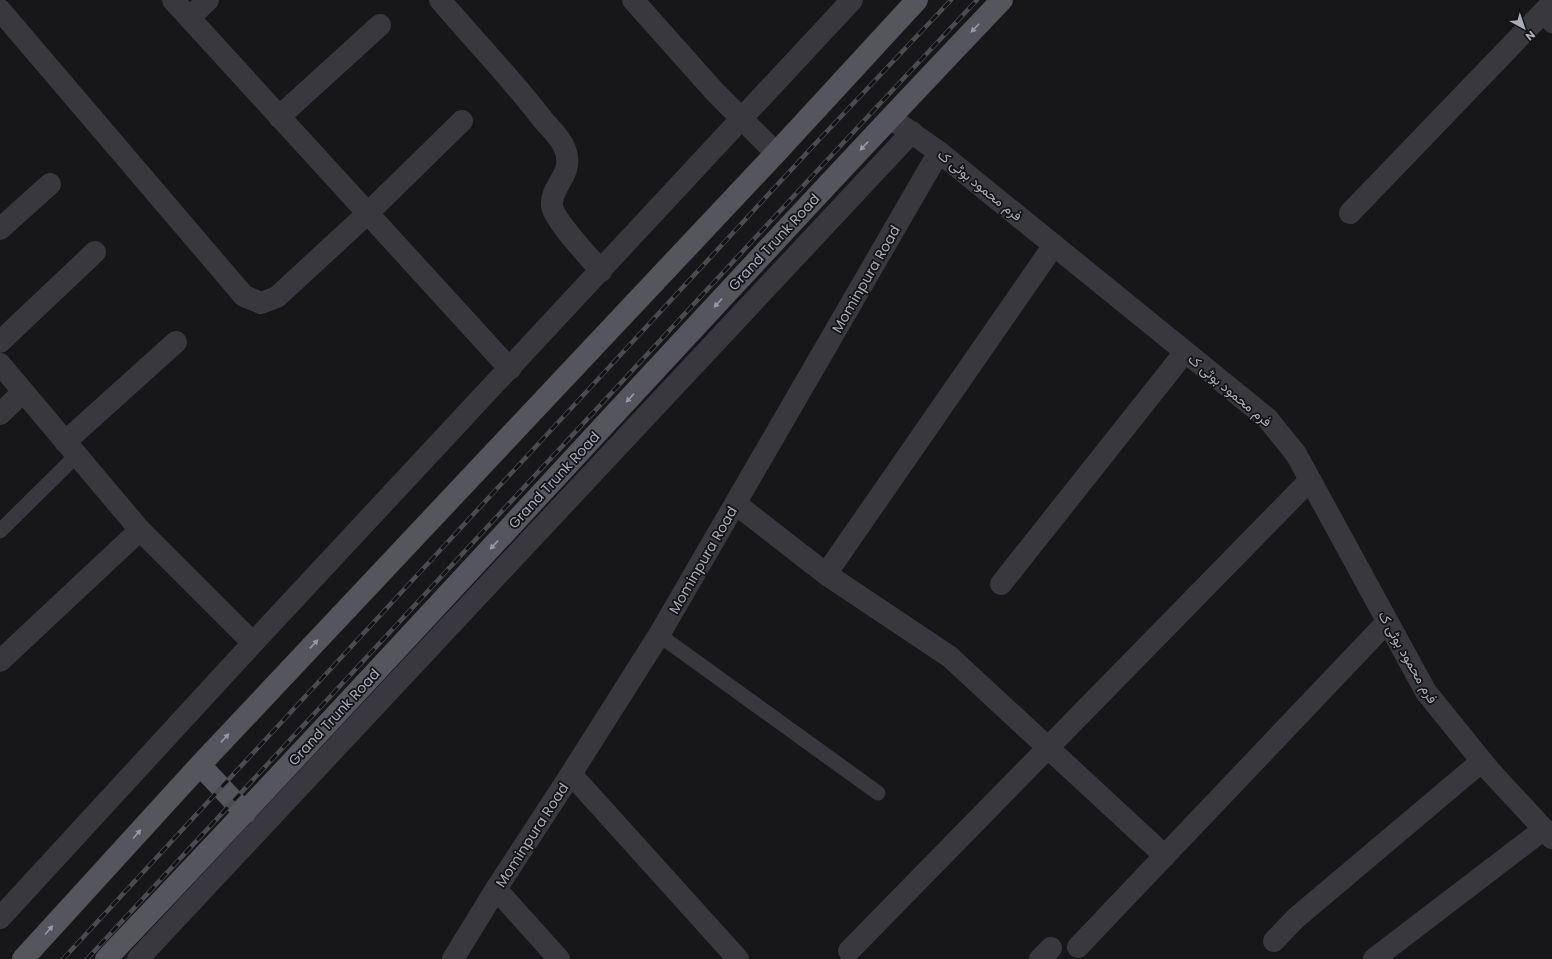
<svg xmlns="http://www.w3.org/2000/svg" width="1552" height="959" font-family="Poppins,Vazirmatn,sans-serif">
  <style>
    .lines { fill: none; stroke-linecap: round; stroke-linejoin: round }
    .service { stroke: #38383e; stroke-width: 15 }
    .minor { stroke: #38383e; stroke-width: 22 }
    .tertiary { stroke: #38383e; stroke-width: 22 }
    .primary { stroke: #54555d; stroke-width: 22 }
    .rail-casing { stroke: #4b4c53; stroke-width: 4.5 }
    .rail { stroke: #121214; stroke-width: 3; stroke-dasharray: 9; stroke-linecap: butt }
    .oneway { fill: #989ba7 }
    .labels { text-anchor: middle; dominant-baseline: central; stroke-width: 3.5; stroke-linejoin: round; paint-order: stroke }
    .street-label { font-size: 14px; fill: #a9adb9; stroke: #121214 }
  </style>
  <rect width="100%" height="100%" fill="#171719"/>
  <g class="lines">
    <path class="service" d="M1540,15L1552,26
      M0,531L77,455
      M659,635L878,793"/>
    <path class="minor" d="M173,0L510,369
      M440,0C474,40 511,78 543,120C550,128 561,138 565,149C575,175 550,185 552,206C554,220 590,258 601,271
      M633,0L715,92L776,153
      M0,10L244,296L261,303L277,297L368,213L462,121
      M189,18L208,0
      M279,117L380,25
      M1350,213L1552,3
      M0,229L50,184
      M0,342L95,252
      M0,364L140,530L253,643
      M0,414L23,392
      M65,442L176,342
      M736,504L826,574L950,657L1165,856
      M826,574L1054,245
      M1001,584L1185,352
      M0,661L140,530
      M571,774L738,959
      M496,889L559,959
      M1274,941L1296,918L1482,761
      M1078,947L1387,622
      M849,951L1310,480
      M1040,959L1051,948
      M1374,959L1544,829"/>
    <path class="tertiary" d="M899,124L939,152L1267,418L1296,454L1426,692L1490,771L1552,838
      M0,918L253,643L852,0
      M138,959L912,132
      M453,959L496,889L571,774L659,635L939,152"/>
    <path class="primary" d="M200,765L245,813
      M23,959L200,765L776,153L917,0
      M106,959C408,643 700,316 1002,0"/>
    <defs>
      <path id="rail" d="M63,959L815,144L951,0
        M87,959L830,157L977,0"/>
    </defs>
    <use href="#rail" class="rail-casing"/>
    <use href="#rail" class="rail"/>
  </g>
  <defs><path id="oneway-solid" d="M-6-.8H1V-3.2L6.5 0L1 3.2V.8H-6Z"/></defs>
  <g class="oneway">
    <use href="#oneway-solid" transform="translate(975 28) rotate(134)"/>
    <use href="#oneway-solid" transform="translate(864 146) rotate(133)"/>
    <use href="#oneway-solid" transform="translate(718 303) rotate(133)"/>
    <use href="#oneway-solid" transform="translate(630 398) rotate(133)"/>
    <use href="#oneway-solid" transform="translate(494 545) rotate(133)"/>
    <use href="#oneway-solid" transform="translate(314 644) rotate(-47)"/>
    <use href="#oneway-solid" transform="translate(225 738) rotate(-47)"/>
    <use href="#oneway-solid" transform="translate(137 834) rotate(-48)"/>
    <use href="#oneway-solid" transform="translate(49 930) rotate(-48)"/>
  </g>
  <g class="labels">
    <g class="street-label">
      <text transform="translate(980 185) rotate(39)">فرم محمود بوٹی ک</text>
      <text transform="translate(774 242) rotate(-47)">Grand Trunk Road</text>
      <text transform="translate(866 279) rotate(-60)">Mominpura Road</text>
      <text transform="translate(1230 390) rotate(40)">فرم محمود بوٹی ک</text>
      <text transform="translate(554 480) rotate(-47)">Grand Trunk Road</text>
      <text transform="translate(703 560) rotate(-60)">Mominpura Road</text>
      <text transform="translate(1408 657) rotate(60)">فرم محمود بوٹی ک</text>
      <text transform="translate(334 717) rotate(-47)">Grand Trunk Road</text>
      <text transform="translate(532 835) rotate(-57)">Mominpura Road</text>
    </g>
  </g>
  <g transform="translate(1524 28) rotate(140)" stroke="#121214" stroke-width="3" paint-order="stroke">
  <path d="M0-3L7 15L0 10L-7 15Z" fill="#a9adb9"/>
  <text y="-6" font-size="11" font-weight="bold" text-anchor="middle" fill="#a9adb9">N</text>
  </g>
</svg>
